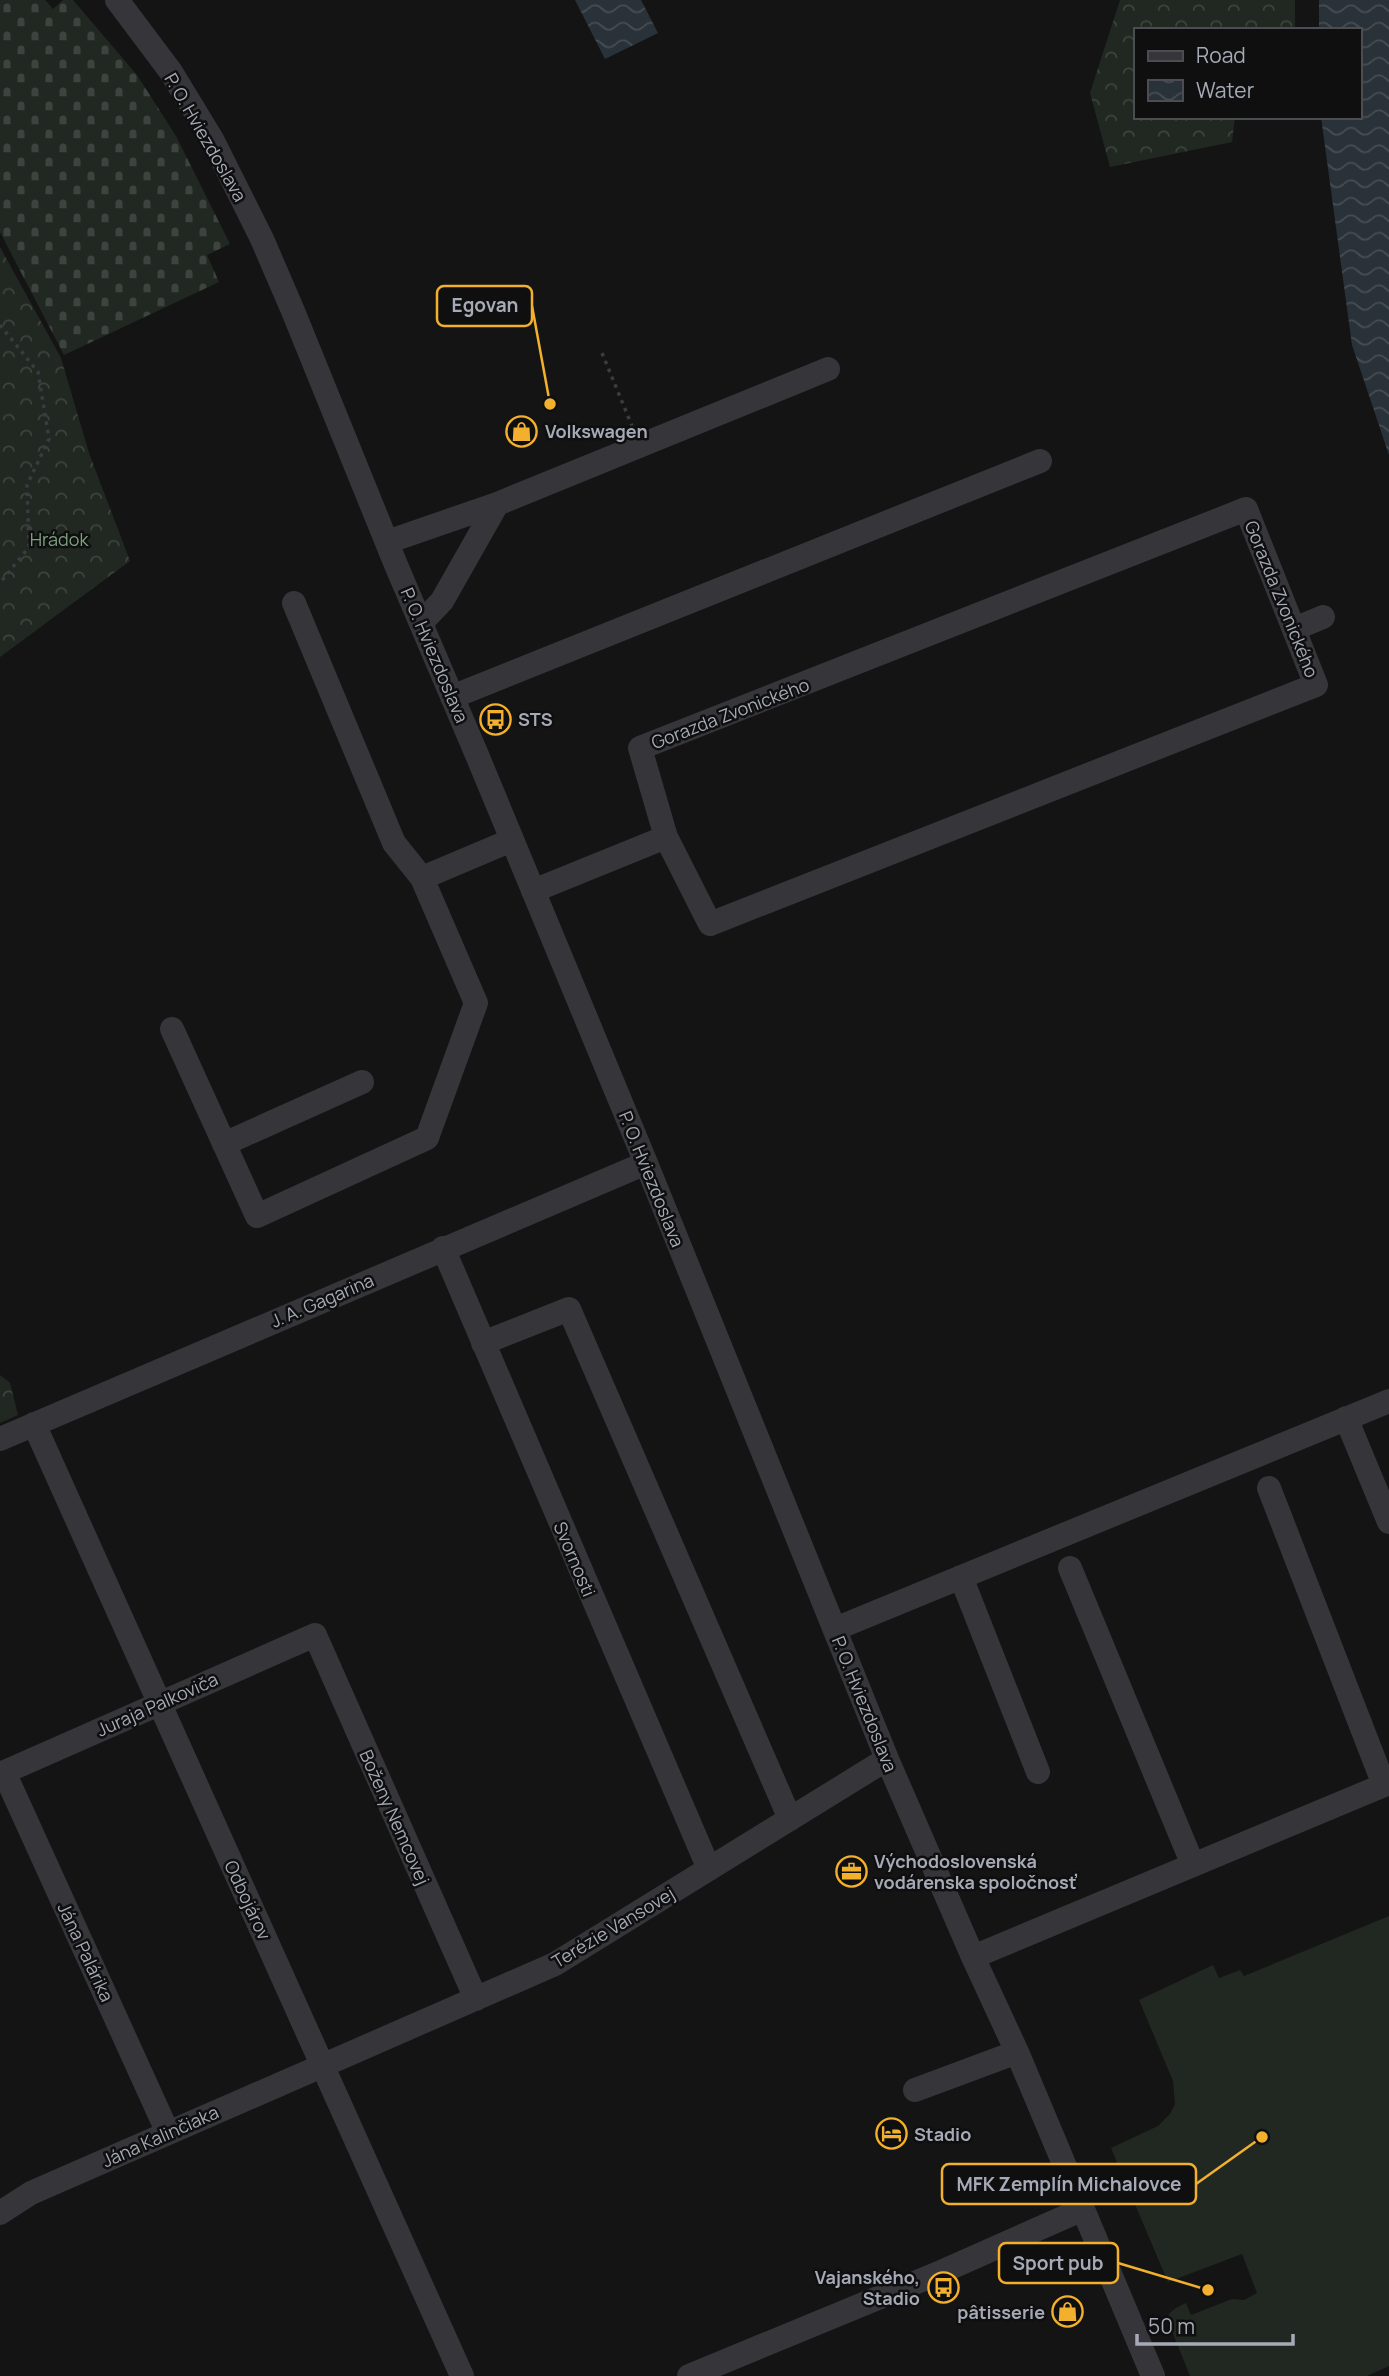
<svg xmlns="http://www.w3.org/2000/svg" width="1389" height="2376" font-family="Manrope,sans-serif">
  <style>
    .grass { fill: #202821 }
    .forest { fill: url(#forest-crowns) }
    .cemetery { fill: url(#cemetery-stones) }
    .water { fill: url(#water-waves) }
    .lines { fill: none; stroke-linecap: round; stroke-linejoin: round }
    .path { stroke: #3b3c41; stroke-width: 3.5; stroke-dasharray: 3.5 5; stroke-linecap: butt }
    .minor { stroke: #35353a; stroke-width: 24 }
    .labels { text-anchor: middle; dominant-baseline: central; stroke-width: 5; stroke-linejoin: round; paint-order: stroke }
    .street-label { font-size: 18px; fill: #a5aab6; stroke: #0f0f10 }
    .poi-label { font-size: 18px; font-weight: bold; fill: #a5aab6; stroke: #0f0f10; text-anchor: start }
    .park-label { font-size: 18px; fill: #7ca17e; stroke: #0f0f10 }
    .leader { fill: none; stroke: #f2b02e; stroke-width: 2.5 }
    .callout-dot { fill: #f2b02e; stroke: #0f0f10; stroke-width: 2.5 }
    .callout { fill: #0f0f10; stroke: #f2b02e; stroke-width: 2.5 }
    .callout-label { font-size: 19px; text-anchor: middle; font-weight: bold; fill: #a5aab6 }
  </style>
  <defs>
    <pattern id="forest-crowns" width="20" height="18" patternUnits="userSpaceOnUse" patternTransform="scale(1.75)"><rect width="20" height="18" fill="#202821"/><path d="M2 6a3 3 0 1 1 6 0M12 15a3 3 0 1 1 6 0" fill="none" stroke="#3d443f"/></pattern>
    <pattern id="cemetery-stones" width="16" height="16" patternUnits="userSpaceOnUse" patternTransform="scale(1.75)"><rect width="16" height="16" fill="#202821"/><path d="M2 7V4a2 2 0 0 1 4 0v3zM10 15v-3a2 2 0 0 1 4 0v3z" fill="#3d443f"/></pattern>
    <pattern id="water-waves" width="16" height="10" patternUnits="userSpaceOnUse" patternTransform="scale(1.75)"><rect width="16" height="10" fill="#2a3239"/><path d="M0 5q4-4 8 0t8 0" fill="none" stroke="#464d53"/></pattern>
  </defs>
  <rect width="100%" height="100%" fill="#141415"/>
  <path class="grass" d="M1389,1916V2366L1367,2376H1190L1167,2319C1170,2310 1177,2307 1186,2303L1191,2315L1232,2299L1244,2300L1257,2293L1242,2254L1168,2282L1111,2148L1158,2126L1170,2114L1175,2104L1173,2081L1139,2000L1213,1965L1219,1978L1240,1970L1244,1976Z"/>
  <path class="forest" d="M1120,0H1295V30H1135V117H1235L1232,142L1110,167L1090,93Z
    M0,247L61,358L89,453L130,561L0,657Z
    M0,1375L10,1383L18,1415L0,1423Z"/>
  <path class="cemetery" d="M0,0H45L53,9L63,0H73L137,75L176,136L230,244L207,255L219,282L64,355L0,232Z"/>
  <path class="water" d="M575,0H641L658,33L605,59Z
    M1319,0H1389V455L1352,345L1321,117H1359V30H1319Z"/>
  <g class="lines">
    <path class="path" d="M0,325L38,372L49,439L27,485L29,547L0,583
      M602,353L632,426"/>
    <path class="minor" d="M117,0L171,72L213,141L262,239L293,311L396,565L477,755L646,1163L887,1759L973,1957L1017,2052L1153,2376
      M387,542L497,504L828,369
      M421,623L442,601L497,504
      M1294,629L1323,617
      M452,697L1040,461
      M422,878L512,840
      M533,891L666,837L640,748L1246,509L1316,685L710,924L666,837
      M172,1029L257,1216L427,1138L476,1003L422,878L394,843L294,603
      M224,1144L362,1082
      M443,1248L709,1869
      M483,1343L569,1309L790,1819
      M1346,1418L1389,1522
      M34,1424C175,1742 321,2058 462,2376
      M0,1439L646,1163
      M1269,1488L1384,1785
      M1070,1568L1193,1865
      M961,1577L1038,1772
      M835,1629L1389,1401
      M4,1772L168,2133
      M0,1774L315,1635L476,1999
      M973,1957L1389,1783
      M915,2090L1017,2052
      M0,2213L31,2193L555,1964L887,1759
      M689,2376L941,2272L1083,2209"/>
  </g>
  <defs>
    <symbol id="shop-ring" viewBox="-11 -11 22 22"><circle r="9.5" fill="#0f0f10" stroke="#f2b02e" stroke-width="1.5"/><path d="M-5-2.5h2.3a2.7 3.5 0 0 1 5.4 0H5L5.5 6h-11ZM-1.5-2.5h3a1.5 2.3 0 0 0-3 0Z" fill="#f2b02e"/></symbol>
    <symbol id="bus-ring" viewBox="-11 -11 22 22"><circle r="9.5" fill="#0f0f10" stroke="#f2b02e" stroke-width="1.5"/><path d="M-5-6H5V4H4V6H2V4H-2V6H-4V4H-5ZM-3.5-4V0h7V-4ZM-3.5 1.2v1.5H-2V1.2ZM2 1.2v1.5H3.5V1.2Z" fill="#f2b02e"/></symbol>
    <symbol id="office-ring" viewBox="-11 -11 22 22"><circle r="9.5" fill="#0f0f10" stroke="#f2b02e" stroke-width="1.5"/><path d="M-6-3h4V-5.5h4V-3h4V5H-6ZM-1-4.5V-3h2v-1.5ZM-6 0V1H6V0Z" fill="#f2b02e"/></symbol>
    <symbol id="hotel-ring" viewBox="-11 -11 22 22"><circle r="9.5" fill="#0f0f10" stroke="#f2b02e" stroke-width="1.5"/><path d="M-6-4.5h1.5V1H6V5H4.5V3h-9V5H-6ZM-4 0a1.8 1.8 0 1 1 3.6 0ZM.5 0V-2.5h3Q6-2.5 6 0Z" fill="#f2b02e"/></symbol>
  </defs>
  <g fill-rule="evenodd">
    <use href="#shop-ring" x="504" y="414" width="35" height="35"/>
    <use href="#bus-ring" x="478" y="702" width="35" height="35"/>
    <use href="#office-ring" x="834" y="1854" width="35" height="35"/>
    <use href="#hotel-ring" x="874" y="2116" width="35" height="35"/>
    <use href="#bus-ring" x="926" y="2270" width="35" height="35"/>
    <use href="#shop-ring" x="1050" y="2294" width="35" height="35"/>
  </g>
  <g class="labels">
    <g class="street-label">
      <text transform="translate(206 137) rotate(60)">P. O. Hviezdoslava</text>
      <text transform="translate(1282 599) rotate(68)">Gorazda Zvonického</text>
      <text transform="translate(435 655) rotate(67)">P. O. Hviezdoslava</text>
      <text transform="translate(730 713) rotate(-21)">Gorazda Zvonického</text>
      <text transform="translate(652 1179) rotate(68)">P. O. Hviezdoslava</text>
      <text transform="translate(322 1300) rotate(-23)">J. A. Gagarina</text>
      <text transform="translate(575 1559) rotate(67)">Svornosti</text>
      <text transform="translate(157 1704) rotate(-24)">Juraja Palkoviča</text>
      <text transform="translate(865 1704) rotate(68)">P. O. Hviezdoslava</text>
      <text transform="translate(395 1817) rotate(66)">Boženy Nemcovej</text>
      <text transform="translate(248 1900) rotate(65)">Odbojárov</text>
      <text transform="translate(613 1927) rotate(-31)">Terézie Vansovej</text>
      <text transform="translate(86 1952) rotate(65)">Jána Palárika</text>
      <text transform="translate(160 2136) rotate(-24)">Jána Kalinčiaka</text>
    </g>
    <g class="poi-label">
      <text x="545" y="431">Volkswagen</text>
      <text x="518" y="719">STS</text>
      <text x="874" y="1861">Východoslovenská<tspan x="874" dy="21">vodárenska spoločnosť</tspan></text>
      <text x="914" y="2134">Stadio</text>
      <text x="920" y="2277" text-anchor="end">Vajanského,<tspan x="920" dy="21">Stadio</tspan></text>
      <text x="1045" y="2312" text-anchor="end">pâtisserie</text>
    </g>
    <g class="park-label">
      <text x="59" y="539">Hrádok</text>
    </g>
  </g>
  <path class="leader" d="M550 404L532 306M1262 2137L1196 2184M1208 2290L1118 2263"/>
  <g class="callout-dot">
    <circle cx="550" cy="404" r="7"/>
    <circle cx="1262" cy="2137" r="7"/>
    <circle cx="1208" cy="2290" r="7"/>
  </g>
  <g class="callout">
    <rect x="437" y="286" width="95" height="40" rx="7"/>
    <rect x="942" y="2164" width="254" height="40" rx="7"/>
    <rect x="999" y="2243" width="119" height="40" rx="7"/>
  </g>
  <g class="callout-label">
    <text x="485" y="312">Egovan</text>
    <text x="1069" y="2191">MFK Zemplín Michalovce</text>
    <text x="1058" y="2270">Sport pub</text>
  </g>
  <rect x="1134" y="28" width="228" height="91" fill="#0f0f10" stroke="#4b4d52" stroke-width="2"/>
  <rect x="1148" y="51" width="35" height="10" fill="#35353a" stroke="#4b4d52" stroke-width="2"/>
  <text x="1196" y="63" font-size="21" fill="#a5aab6">Road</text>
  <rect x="1148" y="80" width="35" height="21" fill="url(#water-waves)" stroke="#4b4d52" stroke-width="2"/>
  <text x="1196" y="98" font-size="21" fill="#a5aab6">Water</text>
  <path d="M1137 2334v10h156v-10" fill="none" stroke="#a5aab6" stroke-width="3.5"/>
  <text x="1148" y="2334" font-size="21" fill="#a5aab6" stroke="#0f0f10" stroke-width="5" paint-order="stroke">50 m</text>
</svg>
